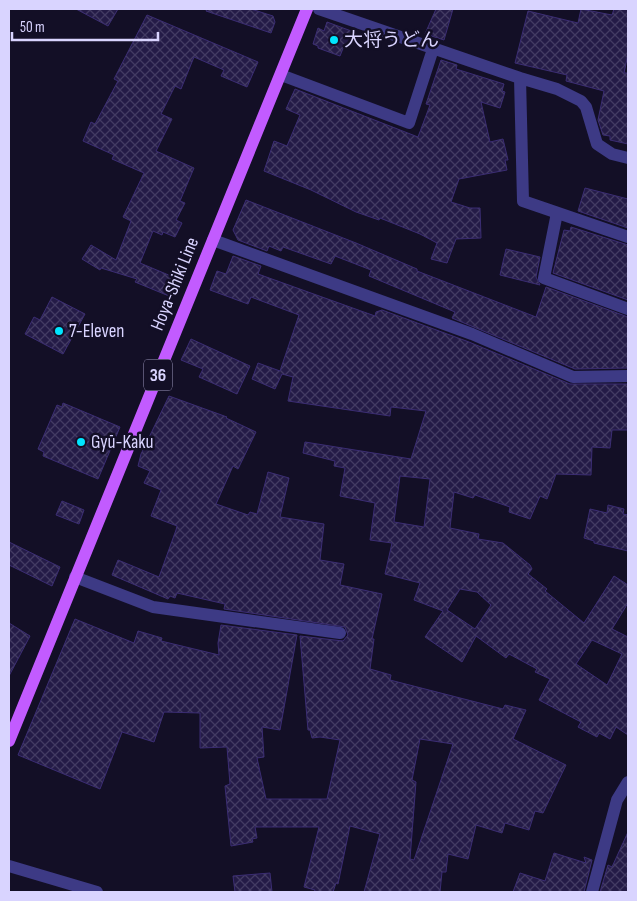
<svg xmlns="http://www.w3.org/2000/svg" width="637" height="901" font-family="'Sofia Sans Condensed','Noto Sans JP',sans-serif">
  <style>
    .building { fill: url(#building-cross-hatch); stroke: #3b2d73; fill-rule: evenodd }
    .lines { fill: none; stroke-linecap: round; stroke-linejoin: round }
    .minor { stroke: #3d3a85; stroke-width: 12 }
    .primary { stroke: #c25bff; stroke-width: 12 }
    .poi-dot { fill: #00e5ff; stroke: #130f26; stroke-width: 2 }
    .labels { text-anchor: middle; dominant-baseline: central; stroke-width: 5; stroke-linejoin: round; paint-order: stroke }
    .shield { fill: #130f26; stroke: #9e99be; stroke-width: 1 }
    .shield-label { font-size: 18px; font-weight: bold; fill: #d9d4ff }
    .poi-label { font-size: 19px; fill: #d9d4ff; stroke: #130f26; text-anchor: start }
    .street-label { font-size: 19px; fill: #d9d4ff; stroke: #130f26 }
  </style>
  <defs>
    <pattern id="building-cross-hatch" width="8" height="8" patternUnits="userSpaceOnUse" patternTransform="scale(1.25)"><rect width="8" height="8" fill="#241b47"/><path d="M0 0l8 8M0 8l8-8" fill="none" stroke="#433b63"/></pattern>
  </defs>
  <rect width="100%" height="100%" fill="#130f26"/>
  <path class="building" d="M76,9H118L108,26Z
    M207,9H251L273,16L275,22L271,33L206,11Z
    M436,9H453L444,40L425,34Z
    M581,9L612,15L614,9H628V54L624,73H628V144L610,140V136L603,135L598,120L604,91L566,81L567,75L515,63L528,11L578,23Z
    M147,15L258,62L247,87L221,76L224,70L194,57L181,89L175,86L161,114L172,119L156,151L194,168L180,201L185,203L176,220L182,223L175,237L163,232L162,235L153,231L140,263L171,276L174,284L169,296L135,282L137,279L101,268L100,270L82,259L91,245L116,260L131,221L123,217L144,173L112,159L114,155L83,141L91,122L95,124L118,81L114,79Z
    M327,22L354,32L348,47L344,46L340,56L318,48V46L313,44L318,28L324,31Z
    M441,60L457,65L456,69L504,84L502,91L505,92L500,108L481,102L490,142L503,139L508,160H505L507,170L459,179L451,202L470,208H480L481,238L456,239L447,263L431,259L437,243L420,234L380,218L379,220L356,212L311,190L264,171L274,141L287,146L300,115L286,109L295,89L418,137L430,105L426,104Z
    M585,188L628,199V228L578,211Z
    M246,200L356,243L417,269V271L536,317L546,287L628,317V368L575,369L452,318L455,312L369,276L371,270L335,256L331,264L283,247L281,251L269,246L267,251L238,240L233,230Z
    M571,227L628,245V300L553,273L564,230L570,231Z
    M506,249L540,257L536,277L540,285L500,275Z
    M233,256L261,266L258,274L375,316L376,312L382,310L469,342L570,384H628V430H612L610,448L592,447L591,475L556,474L547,499L540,496L530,519L509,512L510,507L475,495L473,498L454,492L450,528L479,534L478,539L503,543L530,565L532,569L528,574L547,589L545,591L584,623L614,576L628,585V603L612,629L628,637V735L616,727L610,739L599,733L597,737L578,727L581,722L539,700L550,679L535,672L537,669L509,654L506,658L476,636L462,662L425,637L443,611L414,600L420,583L385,574L392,543L370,540L375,503L340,496L345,468L334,466L335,461L303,453L305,442L411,459L426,411L391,407L390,416L288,401L293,377L282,374L275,389L252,379L258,363L280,371L299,315L251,297L248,304L210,290L217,271L226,274ZM400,476L430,479L424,527L394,522ZM460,589L477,592L491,605L475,629L447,610ZM592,640L622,654L607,685L576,664Z
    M52,297L85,314L63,354L25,334L34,317L40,320Z
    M191,339L250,366L237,394L199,377L203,369L181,360Z
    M169,396L227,417L226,418L256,432L238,469L233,466L216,504L248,515L250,512L257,514L268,472L289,478L280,517L324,524L320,560L344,564L340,585L382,594L372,639H374L370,669L391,675L390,680L503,709L505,705L526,710L513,739L566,765L543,813L535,811L529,830L505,823L502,833L476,825L468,859L448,854L446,872H442L440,892H364L380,834L350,826L338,884L336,883L333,892H314L315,890L304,887L319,827H255L257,838L252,839L253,842L231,846L225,786L230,784L227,747L200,748V713L164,712L154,742L122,732L100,789L18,755L75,619L134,643L138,631L162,638L161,641L219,655L218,643L221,625L297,635L280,730L262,727L264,757L257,758L266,799H327L340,740L320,737L312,738L310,730H308L300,636L343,641L348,635L345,627L224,609L225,604L177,593L175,598L170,596L168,599L112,575L118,560L159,577L176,530L177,526L151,516L161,490L144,483L150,471L138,466L141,454ZM420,739L453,744L414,860L410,859L416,782L412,780Z
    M63,403L120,427L98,479L43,456L44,452L38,449L57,405L62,407Z
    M62,501L84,510L79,524L56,515Z
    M608,505L624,509L623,514L628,515V551L594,543V541L584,538L590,509L607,513Z
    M9,542L60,567L52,586L9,565Z
    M9,623L30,636L9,676Z
    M628,832V892H600L608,865L612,867Z
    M554,853L586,863L584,857L592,860L584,892H513L520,873L545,881Z
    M270,873L272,892H235L233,876Z"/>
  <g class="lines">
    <path class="minor" d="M319,9L520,78L557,89L581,101L586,107L597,144L612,154L628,158
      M281,75L409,123L433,49
      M520,78L523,201L628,237
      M557,213L544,278L628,309
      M213,240L472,334L573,377L628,376
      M75,577L153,607L340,633
      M9,866L97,892
      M592,892L617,800L628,782"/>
    <path class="primary" d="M9,741L307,9"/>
  </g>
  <g class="poi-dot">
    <circle cx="334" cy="40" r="5"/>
    <circle cx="59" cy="331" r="5"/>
    <circle cx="81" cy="442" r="5"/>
  </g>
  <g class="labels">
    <rect class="shield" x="144" y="359.5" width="28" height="31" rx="4"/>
    <g class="shield-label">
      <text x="158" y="375">36</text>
    </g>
    <g class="poi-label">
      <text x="344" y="40">大将うどん</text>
      <text x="69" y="331">7-Eleven</text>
      <text x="91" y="442">Gyū-Kaku</text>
    </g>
    <g class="street-label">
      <text transform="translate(175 284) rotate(-68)">Hoya-Shiki Line</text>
    </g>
  </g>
  <rect width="637" height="901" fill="none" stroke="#d9d4ff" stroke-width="20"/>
  <path d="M12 32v8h146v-8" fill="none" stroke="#d9d4ff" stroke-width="2.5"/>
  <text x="20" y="32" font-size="15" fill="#d9d4ff" stroke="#130f26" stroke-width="4" paint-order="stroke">50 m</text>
</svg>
